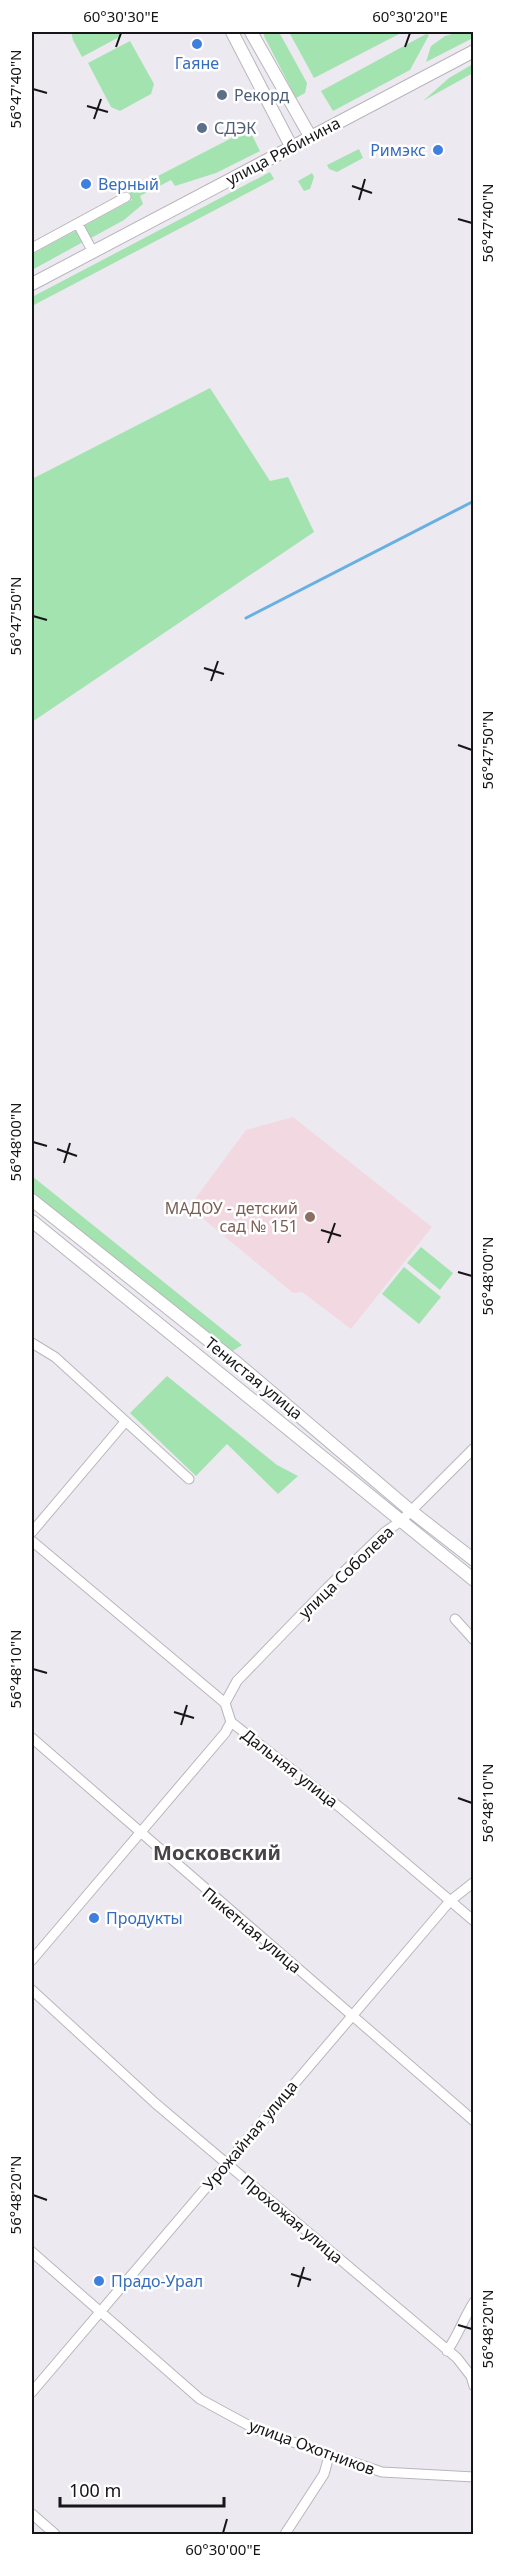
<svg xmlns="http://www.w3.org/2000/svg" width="505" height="2566" font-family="'Noto Sans',sans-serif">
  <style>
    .education { fill: #f2d9e1 }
    .green { fill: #a3e3b0 }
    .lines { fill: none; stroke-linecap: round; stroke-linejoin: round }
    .stream { stroke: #67b0e1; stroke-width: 3 }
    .street-casing { stroke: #b9b5bc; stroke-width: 11 }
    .secondary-casing { stroke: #b9b5bc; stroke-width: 14 }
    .street { stroke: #fff; stroke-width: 9 }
    .secondary { stroke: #fff; stroke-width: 12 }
    .ticks { fill: none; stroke: #161517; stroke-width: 2 }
    .shop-dot { fill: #3f7fe0; stroke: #fff; stroke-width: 2 }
    .service-dot { fill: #5c6f8a; stroke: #fff; stroke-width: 2 }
    .education-dot { fill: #8d6e63; stroke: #fff; stroke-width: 2 }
    .labels { text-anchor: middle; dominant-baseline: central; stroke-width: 5; stroke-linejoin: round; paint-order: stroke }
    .shop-label { font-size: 16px; fill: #366cbe; stroke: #fff; text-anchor: start }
    .service-label { font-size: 16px; fill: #4e5e75; stroke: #fff; text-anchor: start }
    .street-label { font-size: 16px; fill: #161517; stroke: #fff }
    .education-label { font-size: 16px; fill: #785e54; stroke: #fff; text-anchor: end }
    .quarter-label { font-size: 20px; font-weight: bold; fill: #464349; stroke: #fff }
    .neatline { fill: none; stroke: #161517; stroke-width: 2 }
    .ticks-label { font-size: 15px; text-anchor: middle; fill: #161517 }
  </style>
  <rect width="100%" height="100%" fill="#ede9f0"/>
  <path class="education" d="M293,1117L432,1227L351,1329L302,1292L293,1293L189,1207L246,1130Z"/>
  <path class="green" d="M71,32H123L121,36L82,57L73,40Z
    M264,32H279L307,83L305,93L296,98L264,36Z
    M289,32H403L314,78Z
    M459,32H473V38L426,62L431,46L445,36Z
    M426,34L429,35L410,70L333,111L321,91Z
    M130,41L154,84L151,94L120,111L111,107L88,63Z
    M473,64V73L423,101L449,78Z
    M249,129L260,151L216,173L175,186L171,180L140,196L143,204L124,220L91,238L84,226L132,200L127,192Z
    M359,149L363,158L337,172L329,169L327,165Z
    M270,172L274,179L32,306V297Z
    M312,173L314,177L310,189L304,191L298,181Z
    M77,230L83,242L32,270V254Z
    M210,388L270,481L288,477L314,532L32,722V479Z
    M32,1176L242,1345L231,1352L226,1349L32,1193Z
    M421,1247L453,1273L440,1290L407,1263Z
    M404,1267L441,1297L419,1324L382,1294Z
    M167,1376L277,1465L298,1476L278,1494L227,1444L196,1476L130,1413Z"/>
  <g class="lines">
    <path class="stream" d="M246,618L474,501"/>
    <defs>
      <path id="street" d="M78,224L93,252
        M32,248L126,197
        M32,1343L55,1357L189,1479
        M32,1532L125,1422
        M32,1541L225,1703L231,1722L342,1809L474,1921
        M455,1619L474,1640
        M225,1703L237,1681L327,1588L385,1532L401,1521L474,1448
        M32,1738L474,2121
        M32,1960L225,1733L231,1722
        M32,1990L155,2103L457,2358L471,2376L474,2386
        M32,2252L200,2399L257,2430L382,2472L474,2477
        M447,2351C458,2336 463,2319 474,2302
        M32,2392L450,1901L474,1882
        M32,2514L55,2534
        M285,2534L324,2474L329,2456"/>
      <path id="secondary" d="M232,32L291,146
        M251,32L310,136
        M32,284L474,51
        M32,1200L237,1363L411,1511L474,1560
        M32,1221L474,1580"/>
    </defs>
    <use href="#street" class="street-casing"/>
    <use href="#secondary" class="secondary-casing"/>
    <use href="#street" class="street"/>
    <use href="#secondary" class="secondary"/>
  </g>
  <path class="ticks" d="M116,47L121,33M405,47L410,33M33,89L47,93M87,106L108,112M94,119L101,99M352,186L372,193M359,200L365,179M458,219L472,223M33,616L47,620M204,668L224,674M211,681L218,661M458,745L472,750M33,1142L47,1146M57,1149L77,1156M64,1163L70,1143M321,1230L341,1236M328,1243L335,1223M458,1272L472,1276M33,1669L47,1673M174,1712L194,1718M181,1725L187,1705M458,1798L472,1803M33,2195L47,2200M291,2274L311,2280M298,2287L304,2267M458,2325L472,2329M223,2533L227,2519"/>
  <g class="shop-dot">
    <circle cx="197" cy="44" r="6"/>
    <circle cx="438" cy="150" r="6"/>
    <circle cx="86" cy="184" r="6"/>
    <circle cx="94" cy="1918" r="6"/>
    <circle cx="99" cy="2281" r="6"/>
  </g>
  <g class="service-dot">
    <circle cx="222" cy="95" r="6"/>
    <circle cx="202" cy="128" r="6"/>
  </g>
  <circle class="education-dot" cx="310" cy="1217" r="6"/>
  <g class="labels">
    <g class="shop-label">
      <text x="197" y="63" text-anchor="middle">Гаяне</text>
      <text x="426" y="150" text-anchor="end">Римэкс</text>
      <text x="98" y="184">Верный</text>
      <text x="106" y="1918">Продукты</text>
      <text x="111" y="2281">Прадо-Урал</text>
    </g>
    <g class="service-label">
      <text x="234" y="95">Рекорд</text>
      <text x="214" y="128">СДЭК</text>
    </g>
    <g class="street-label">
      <text transform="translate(283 151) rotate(-28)">улица Рябинина</text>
      <text transform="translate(254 1378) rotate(39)">Тенистая улица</text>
      <text transform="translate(346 1572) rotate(-44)">улица Соболева</text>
      <text transform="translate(290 1768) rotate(38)">Дальняя улица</text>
      <text transform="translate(252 1930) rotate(40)">Пикетная улица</text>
      <text transform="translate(250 2135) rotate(-50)">Урожайная улица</text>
      <text transform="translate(292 2219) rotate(40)">Прохожая улица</text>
      <text transform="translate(312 2447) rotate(20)">улица Охотников</text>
    </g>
    <g class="education-label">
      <text x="298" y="1208">МАДОУ - детский<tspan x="298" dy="18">сад № 151</tspan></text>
    </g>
    <g class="quarter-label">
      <text x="217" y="1852">Московский</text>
    </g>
  </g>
  <rect width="505" height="2566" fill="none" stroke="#ffffff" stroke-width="66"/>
  <path d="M60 2497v9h164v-9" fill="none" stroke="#161517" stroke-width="3"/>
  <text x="69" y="2497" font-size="18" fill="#161517" stroke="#ffffff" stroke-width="4.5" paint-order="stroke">100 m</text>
  <rect x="33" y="33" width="439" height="2500" class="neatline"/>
  <g class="ticks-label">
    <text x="121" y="22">60°30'30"E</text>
    <text x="410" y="22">60°30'20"E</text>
    <text transform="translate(16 89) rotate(-90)" y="5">56°47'40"N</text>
    <text transform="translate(488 223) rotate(-90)" y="5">56°47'40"N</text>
    <text transform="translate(16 616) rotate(-90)" y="5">56°47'50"N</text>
    <text transform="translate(488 750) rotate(-90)" y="5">56°47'50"N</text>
    <text transform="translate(16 1142) rotate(-90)" y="5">56°48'00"N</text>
    <text transform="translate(488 1276) rotate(-90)" y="5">56°48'00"N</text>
    <text transform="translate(16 1669) rotate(-90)" y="5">56°48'10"N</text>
    <text transform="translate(488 1803) rotate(-90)" y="5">56°48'10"N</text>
    <text transform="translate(16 2195) rotate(-90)" y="5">56°48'20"N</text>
    <text transform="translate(488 2329) rotate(-90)" y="5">56°48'20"N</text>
    <text x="223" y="2555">60°30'00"E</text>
  </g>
</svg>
